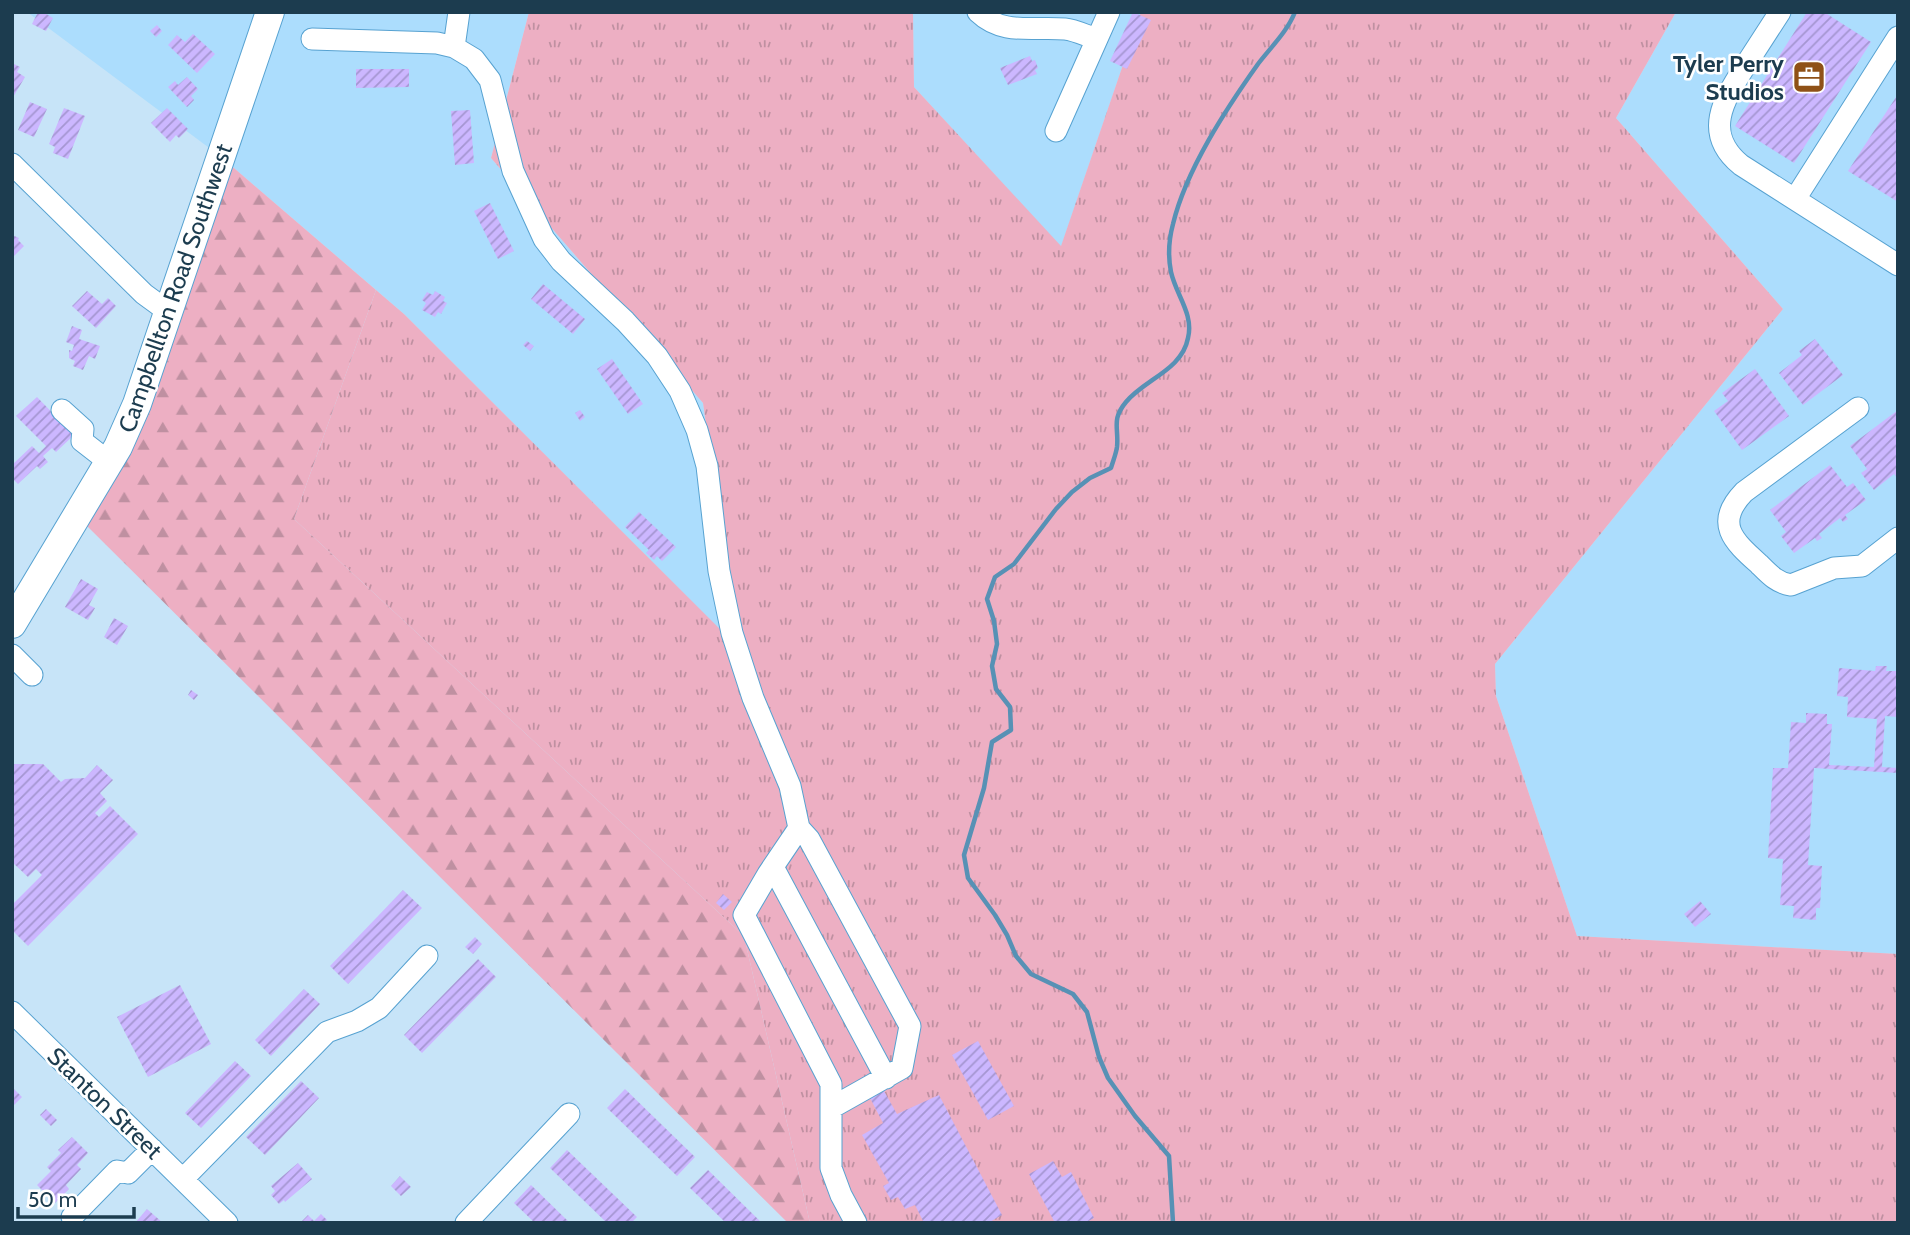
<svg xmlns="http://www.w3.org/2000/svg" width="1910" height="1235" font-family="Cabin,sans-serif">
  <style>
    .built { fill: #acddfd }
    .grass { fill: url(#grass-tufts) }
    .forest { fill: url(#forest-firs) }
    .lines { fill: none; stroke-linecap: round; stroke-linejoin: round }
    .stream { stroke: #5791b5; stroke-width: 4.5 }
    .building { fill: url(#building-hatch) }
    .minor-casing { stroke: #57a2d1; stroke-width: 23 }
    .major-casing { stroke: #57a2d1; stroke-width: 30 }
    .minor { stroke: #fff; stroke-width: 21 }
    .major { stroke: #fff; stroke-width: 28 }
    .labels { text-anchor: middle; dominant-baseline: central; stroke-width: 5; stroke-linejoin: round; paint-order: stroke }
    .poi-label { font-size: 24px; font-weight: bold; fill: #1c3c4f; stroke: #fff; text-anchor: end }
    .street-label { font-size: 24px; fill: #1c3c4f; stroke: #fff }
  </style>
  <defs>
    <pattern id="grass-tufts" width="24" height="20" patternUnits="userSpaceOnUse" patternTransform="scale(1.75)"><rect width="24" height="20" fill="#edafc3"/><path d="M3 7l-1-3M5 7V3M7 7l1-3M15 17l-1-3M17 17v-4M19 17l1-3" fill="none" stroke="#bf90a1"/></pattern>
    <pattern id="forest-firs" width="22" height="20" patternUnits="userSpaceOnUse" patternTransform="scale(1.75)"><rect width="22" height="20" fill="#edafc3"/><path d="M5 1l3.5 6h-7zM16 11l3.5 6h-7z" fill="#bf90a1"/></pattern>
    <pattern id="building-hatch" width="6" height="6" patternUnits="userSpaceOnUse" patternTransform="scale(1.75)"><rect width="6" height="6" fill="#ccb7ff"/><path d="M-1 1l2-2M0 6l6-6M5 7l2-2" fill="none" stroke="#a596d1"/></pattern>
  </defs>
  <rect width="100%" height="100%" fill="#c7e4f8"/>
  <path class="built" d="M27,12H529L491,158L703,403L737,647L404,314L220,156Z
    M913,12H1141L1061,247L914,87Z
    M1676,12H1898V954L1577,936L1496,696L1495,664L1783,309L1616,118Z"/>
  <path class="grass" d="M529,12H913L914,87L1061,246L1141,12H1676L1616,118L1783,309L1495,664L1496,696L1577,936L1898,954V1223H810L744,936L294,519L376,290L404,314L737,646L703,403L491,158Z"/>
  <path class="forest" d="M220,156L376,290L294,519L744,936L810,1223H788L87,526L136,417Z"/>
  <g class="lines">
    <path class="stream" d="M1173,1223L1169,1156L1135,1116L1108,1078L1099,1057L1087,1012L1073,994L1031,974L1016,956L1007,935L995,915L968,878L964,855L984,788L992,742L1011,730L1010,707L996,689L992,666L997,644L994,621L987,599L995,577L1014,564L1056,509L1072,492L1090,478L1111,468C1113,461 1116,454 1117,447C1119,428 1111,420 1126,402C1145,379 1182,370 1188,338C1194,314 1176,295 1171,272C1168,257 1169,239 1173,224C1186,170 1226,109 1258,64C1271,47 1287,32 1295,12"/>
  </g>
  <path class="building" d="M38,12H43L53,18L46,31L32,24Z
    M1133,12L1151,20L1127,69L1110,61Z
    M1807,12H1824L1871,42L1794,163L1735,126Z
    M157,25L162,31L156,37L150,31Z
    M193,34L215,54L197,73L168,45L177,35L185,42Z
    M1030,56L1032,61L1035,60L1038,68L1035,70L1037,74L1008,85L1000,68Z
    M12,63L20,67L17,72L25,77L12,99Z
    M356,69H409V87L356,88Z
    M187,77L198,89L191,96L194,100L187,107L168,87L175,81L178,85Z
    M1898,94V202L1848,171Z
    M30,102L47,109L34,137L18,130Z
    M64,108L85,116L68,159L53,153L55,147L49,144Z
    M167,108L188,129L179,138L176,135L170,142L151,123Z
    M470,110L474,163L455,165L451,111Z
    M490,203L514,251L498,259L474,211Z
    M12,235L19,238L18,240L24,246L12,258Z
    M543,284L585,319L573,334L531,299Z
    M87,291L102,304L108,298L116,306L96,328L72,306Z
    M435,291L445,297L443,301L447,303L441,314L438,312L435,317L422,310L426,303L422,300L427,292L433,295Z
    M72,326L82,330L79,339L100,346L95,359L89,356L83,370L73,366L75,361L69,358V350L72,351L74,345L66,342Z
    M1815,339L1843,375L1803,405L1779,373L1802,355L1799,351Z
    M527,341L534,346L530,351L523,345Z
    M612,359L643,404L628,414L597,369Z
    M1755,369L1789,416L1742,450L1714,411L1728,401L1722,393Z
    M37,397L74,435L56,452L52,448L43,456L48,462L40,469L37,466L18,484L12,478V465L32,446L39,453L46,446L16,416Z
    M580,410L585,417L580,421L575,413Z
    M1898,410V479L1894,474L1874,490L1861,473L1867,469L1850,446Z
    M1830,465L1847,487L1853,483L1866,500L1845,515L1848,519L1843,522L1840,518L1819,534L1822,538L1817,541L1815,538L1794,553L1781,536L1786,532L1770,510Z
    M639,512L676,547L662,561L657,556L654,560L646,553L649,550L625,527Z
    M81,579L98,589L89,605L95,608L88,620L65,607Z
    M114,618L128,626L117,645L104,637Z
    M1876,666H1887L1886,671H1898V717L1885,716L1882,767L1898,768V773L1814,768L1808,865L1822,866L1820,908H1816V920L1793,918L1794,906L1780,905L1783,859L1768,858L1773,768H1788L1791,722L1806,723V713L1827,714V724H1832L1829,765L1874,767L1877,719L1847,717L1848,697L1837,696L1839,668L1875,671Z
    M191,690L198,695L194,700L188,695Z
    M12,764H43L61,782L65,779L85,778L97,765L113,780L100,793L107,801L95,813L99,817L110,806L138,834L28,946L12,930V905L42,875L36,869L28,877L12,862Z
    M403,890L422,908L348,984L330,966Z
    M723,894L732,902L724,910L716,903Z
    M1700,901L1711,914L1695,927L1684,914Z
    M475,937L482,944L473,954L465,947Z
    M478,959L496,977L422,1053L404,1035Z
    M180,985L211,1044L148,1077L117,1017Z
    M304,989L320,1004L271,1056L255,1040Z
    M978,1041L1014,1106L988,1120L952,1055Z
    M235,1061L251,1076L201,1128L185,1113Z
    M301,1081L319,1098L265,1155L246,1137Z
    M12,1087L22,1097L12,1107Z
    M625,1089L695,1157L677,1176L607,1108Z
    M884,1091L897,1114L939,1095L1002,1215L988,1223H924L915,1205L905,1209L898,1197L891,1200L883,1186L889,1183L862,1135L883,1123L870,1098Z
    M46,1109L57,1120L51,1126L40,1115Z
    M72,1137L88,1153L77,1165L81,1169L66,1185L69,1189L55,1203L37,1185L51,1171L47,1167L61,1153L58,1150Z
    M567,1150L637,1217L631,1223H607L550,1168Z
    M1053,1161L1062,1177L1071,1172L1094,1218L1085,1223H1055L1029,1174Z
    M298,1163L312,1179L285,1202L284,1200L279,1204L271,1195L275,1191L271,1186Z
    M708,1170L762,1223H726L690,1188Z
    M400,1176L411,1187L401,1196L391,1186Z
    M531,1185L570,1223H535L514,1203Z
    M147,1209L163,1223H135Z
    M321,1214L327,1220L324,1223H300L308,1215L314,1221Z"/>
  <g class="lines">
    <defs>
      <path id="minor" d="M978,12C1003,36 1033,26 1065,29C1075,30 1087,36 1097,39
        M1780,12C1769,29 1758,46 1747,63C1725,98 1701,132 1741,165L1898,265
        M312,39L437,43L454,47L474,59L490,80L513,171L544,239L561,261L625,321L657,356L680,391L697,430L707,466L719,571L732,633L753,698L790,786L799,828L768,874L744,915L831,1084V1168L841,1195L856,1223
        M454,47L459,12
        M1056,131L1109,12
        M12,164L144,294L170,313
        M1795,199L1898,37
        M1858,408L1744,492C1714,523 1733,541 1759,564C1769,574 1777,583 1791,585L1834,568L1862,566L1898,538
        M62,410L83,429L82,441L109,462
        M12,655L32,675
        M799,828L809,839L910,1026L902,1068L831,1108
        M773,867L886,1078
        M12,1012L227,1223
        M183,1179L327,1032L357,1021L379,1008L427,956
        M72,1217L117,1171L128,1173L152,1149
        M466,1223L569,1114"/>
      <path id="major" d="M12,624L118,447L137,404L270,12"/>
    </defs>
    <use href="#minor" class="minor-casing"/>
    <use href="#major" class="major-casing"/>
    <use href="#minor" class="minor"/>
    <use href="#major" class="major"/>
  </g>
  <defs>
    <symbol id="office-square" viewBox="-11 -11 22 22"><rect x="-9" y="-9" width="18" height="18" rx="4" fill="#8f5117" stroke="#fff"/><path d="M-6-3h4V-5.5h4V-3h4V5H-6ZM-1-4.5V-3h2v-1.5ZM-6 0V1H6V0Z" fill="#fff"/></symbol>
  </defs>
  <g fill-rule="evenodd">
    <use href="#office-square" x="1790" y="58" width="38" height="38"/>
  </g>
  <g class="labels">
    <g class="poi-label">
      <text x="1784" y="63">Tyler Perry<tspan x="1784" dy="28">Studios</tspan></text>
    </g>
    <g class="street-label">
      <text transform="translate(175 288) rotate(-71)">Campbellton Road Southwest</text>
      <text transform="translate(105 1103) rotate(44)">Stanton Street</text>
    </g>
  </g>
  <rect width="1910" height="1235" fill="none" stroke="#1c3c4f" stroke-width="28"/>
  <path d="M18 1207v10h116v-10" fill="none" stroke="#1c3c4f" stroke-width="3.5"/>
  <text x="28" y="1207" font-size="21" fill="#1c3c4f" stroke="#ffffff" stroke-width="5" paint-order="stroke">50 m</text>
</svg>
